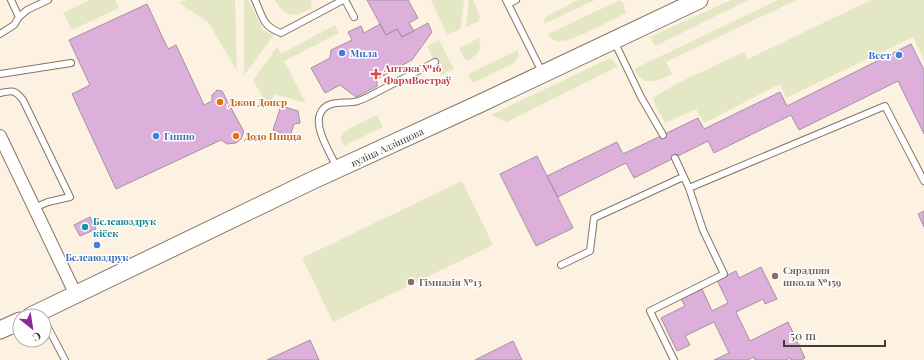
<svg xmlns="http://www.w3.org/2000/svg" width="924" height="360" font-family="'Playfair Display',serif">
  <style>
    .green { fill: #e4e7c4 }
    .building { fill: #dcb0da; stroke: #a392a2 }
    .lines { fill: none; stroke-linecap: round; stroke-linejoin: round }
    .lane-casing { stroke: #837665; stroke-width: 8 }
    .street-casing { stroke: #837665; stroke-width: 14 }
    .secondary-casing { stroke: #837665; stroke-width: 19 }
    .lane { stroke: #fff; stroke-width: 6 }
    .street { stroke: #fff; stroke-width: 12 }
    .secondary { stroke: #fff; stroke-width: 17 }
    .shop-dot { fill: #3f7fe0; stroke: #fff; stroke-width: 1.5 }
    .health-dot { fill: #e0444e; stroke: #fff; stroke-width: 1.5 }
    .food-dot { fill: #e8710a; stroke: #fff; stroke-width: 1.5 }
    .culture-dot { fill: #0f9aa8; stroke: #fff; stroke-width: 1.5 }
    .education-dot { fill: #8d6e63; stroke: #fff; stroke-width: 1.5 }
    .labels { text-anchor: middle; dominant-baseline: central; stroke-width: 3; stroke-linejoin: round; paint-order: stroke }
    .shop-label { font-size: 10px; font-weight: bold; fill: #366cbe; stroke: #fff; text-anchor: start }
    .health-label { font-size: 10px; font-weight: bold; fill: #be3a42; stroke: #fff; text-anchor: start }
    .food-label { font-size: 10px; font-weight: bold; fill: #c56008; stroke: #fff; text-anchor: start }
    .street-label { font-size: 10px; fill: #413c34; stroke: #fff }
    .culture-label { font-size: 10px; font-weight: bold; fill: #0d838f; stroke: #fff; text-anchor: start }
    .education-label { font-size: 10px; font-weight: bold; fill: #785e54; stroke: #fff; text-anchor: start }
  </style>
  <rect width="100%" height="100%" fill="#fdf1e1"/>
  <path class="green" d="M90,0H115L119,8L72,30L63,13Z
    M186,0H235L237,71L208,22L179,3Z
    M244,0H248L264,31L274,35L244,75Z
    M275,0H311L312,8C296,18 284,18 275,0Z
    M431,0H464L461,26L459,30L447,34Z
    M469,0H473L480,16L479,21L466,27Z
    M578,0H595L544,24V20L547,16Z
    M620,0L623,3L626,13C613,19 571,43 558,41C553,41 551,38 548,34Z
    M731,0H748L655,46L650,37Z
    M778,0H796L666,62L672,74C656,81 644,88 634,69Z
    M871,0H924V60L913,37L786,98L780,84L704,123L696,109L665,123L655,105L653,98L676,84L744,52L748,59Z
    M335,25L339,33L284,61L306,103L274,94L269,109L253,80L277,47L281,54Z
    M479,38C483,50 476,57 466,61L459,48Z
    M439,40L454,69L441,75L427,46Z
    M518,50V57L514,63L473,83L468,74Z
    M610,58L618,66L507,122L491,115Z
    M377,115L383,127L344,146C342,142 339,138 342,134C347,128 370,119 377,115Z
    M462,181L493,245L333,322L302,258Z"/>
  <path class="building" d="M367,0H408L418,18L409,23L414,31L402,37L397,29L386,35Z
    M147,4L168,49L176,45L204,105L212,101V95L217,90L222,91L244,132L241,139L236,143L227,144L221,140L116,189L72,94L90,85L69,40Z
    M428,23L432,32L412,60L377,79V86L356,97L340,85L325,93L311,68L330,58L331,50L352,40L348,32L361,26L364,33L380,24L386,35L397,29L402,37Z
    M911,44L924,70V134L898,81L799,130L791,115L714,153L708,141L634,178L626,163L558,197L547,176L617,142L623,154L698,118L704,129L780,92L787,106Z
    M281,106L298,111L300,123L294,124L290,136L273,130Z
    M537,156L573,228L536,246L500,174Z
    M924,211V227L918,214Z
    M90,217L96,229L80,236L74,225Z
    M761,267L777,299L765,304L763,299L736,312L750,341L788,322L805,358L801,360H791L790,358L786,360H755L754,357L748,360H714L729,353L714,322L685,336L690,345L677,351L661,318L685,306L681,299L702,289L712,311L728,303L717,280L736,271L739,278Z
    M310,340L319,360H267Z
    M513,341L522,360H475Z"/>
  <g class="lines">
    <defs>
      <path id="lane" d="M11,0L19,17
        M255,0C263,17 262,26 281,33L343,0
        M345,0L354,17
        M506,0L542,72
        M508,4L516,0
        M0,34L14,25L19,17L27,10L48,0
        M614,41L641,97L663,135
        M0,74L71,63
        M0,93C13,90 15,90 23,100L70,197L48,202L34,208
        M337,168C331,154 314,129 320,114C327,98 345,105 358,101C367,98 375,93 383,89C400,80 418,71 435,62
        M689,188L885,106L924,181
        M561,265L590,251L594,218L683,177
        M44,320L65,360
        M674,360L650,311L724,274L703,230L689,188L675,158"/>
      <path id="street" d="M0,136L76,295"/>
      <path id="secondary" d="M31,316L309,182L479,104L699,0
        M0,330L20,321"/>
    </defs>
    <use href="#lane" class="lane-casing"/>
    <use href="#street" class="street-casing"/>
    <use href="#secondary" class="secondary-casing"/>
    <use href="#lane" class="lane"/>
    <use href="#street" class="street"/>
    <use href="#secondary" class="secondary"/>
  </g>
  <g class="shop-dot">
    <circle cx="342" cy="53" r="4"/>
    <circle cx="899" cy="55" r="4"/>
    <circle cx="156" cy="136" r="4"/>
    <circle cx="97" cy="245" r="4"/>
  </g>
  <path class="health-dot" d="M374 68h4v4h4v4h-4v4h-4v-4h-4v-4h4z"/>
  <g class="food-dot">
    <circle cx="220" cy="102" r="4"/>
    <circle cx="236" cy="136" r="4"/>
  </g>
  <circle class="culture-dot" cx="85" cy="227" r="4"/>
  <g class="education-dot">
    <circle cx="775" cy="276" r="4"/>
    <circle cx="411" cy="282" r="4"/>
  </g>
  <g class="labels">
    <g class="shop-label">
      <text x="350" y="53">Мила</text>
      <text x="891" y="55" text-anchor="end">Вест</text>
      <text x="164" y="136">Гиппо</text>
      <text x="97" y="257" text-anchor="middle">Белсаюздрук</text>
    </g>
    <g class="health-label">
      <text x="384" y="68">Аптэка №16<tspan x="384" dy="12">ФармВостраў</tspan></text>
    </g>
    <g class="food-label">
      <text x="228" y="102">Джон Донер</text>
      <text x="244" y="136">Додо Пицца</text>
    </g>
    <g class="street-label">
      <text transform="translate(387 147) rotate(-25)">вуліца Адзінцова</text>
    </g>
    <g class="culture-label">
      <text x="93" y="221">Белсаюздрук<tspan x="93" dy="12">кіёск</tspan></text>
    </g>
    <g class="education-label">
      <text x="783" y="270">Сярэдняя<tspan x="783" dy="12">школа №159</tspan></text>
      <text x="419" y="282">Гімназія №13</text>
    </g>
  </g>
  <g transform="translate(32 328) rotate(150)"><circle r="19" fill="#ffffff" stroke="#b3b1ae"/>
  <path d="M0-3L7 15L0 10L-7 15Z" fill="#8b2a92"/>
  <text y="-6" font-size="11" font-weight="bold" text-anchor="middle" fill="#413c34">С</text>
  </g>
  <path d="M784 340v6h101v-6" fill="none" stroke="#413c34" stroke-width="2"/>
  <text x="790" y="340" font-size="12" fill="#413c34" stroke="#ffffff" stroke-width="3" paint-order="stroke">50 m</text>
</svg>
